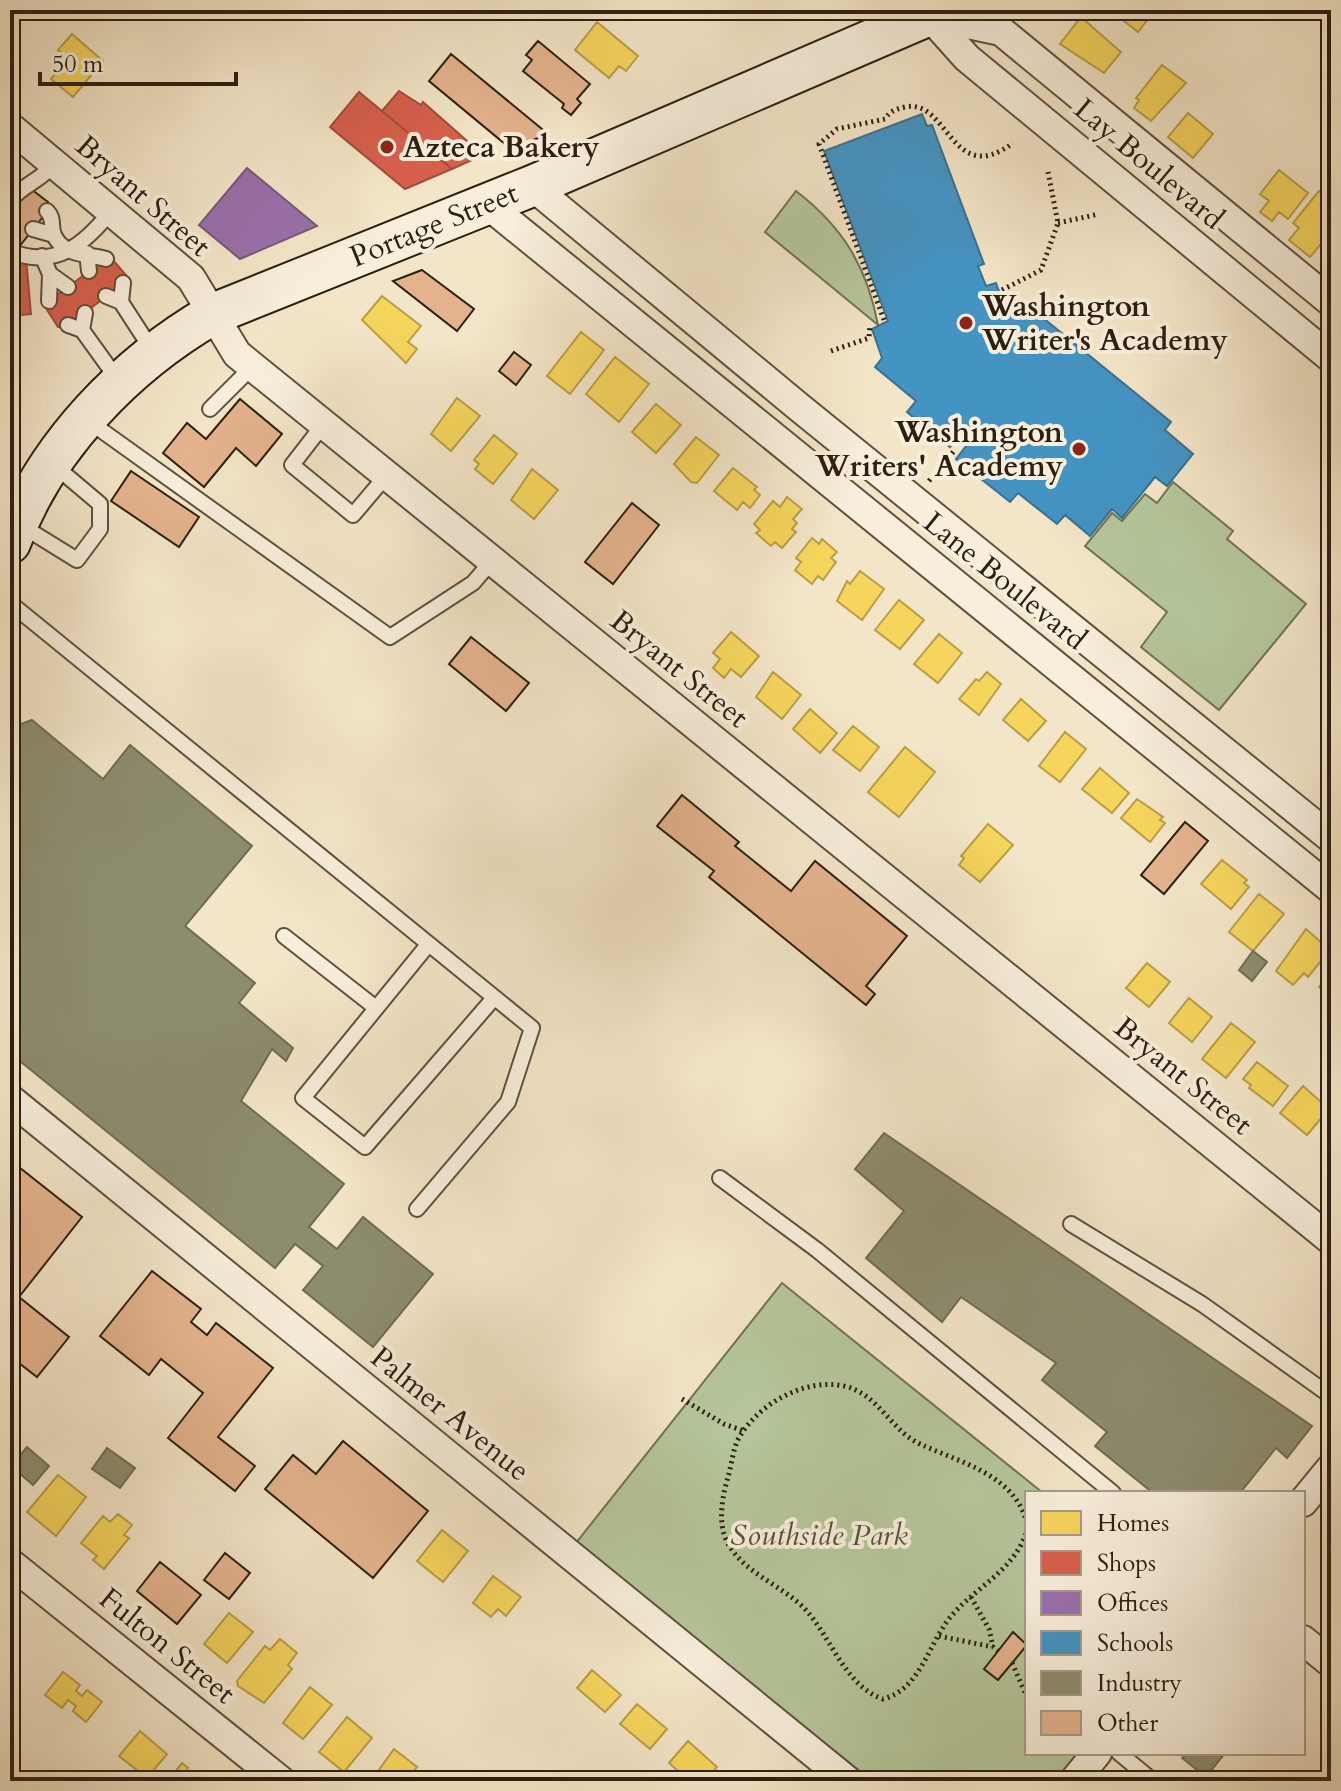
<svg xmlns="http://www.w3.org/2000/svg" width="1341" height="1791" font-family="Cardo,serif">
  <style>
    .green { fill: #b5c69a; stroke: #707356; stroke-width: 2 }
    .homes { fill: #f6d55c; stroke: #b99f46; stroke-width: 2 }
    .shops { fill: #d6604d; stroke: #a34d3b; stroke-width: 2 }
    .offices { fill: #9970ab; stroke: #78587d; stroke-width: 2 }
    .schools { fill: #4393c3; stroke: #3c708e; stroke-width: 2 }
    .industry { fill: #8c8c6e; stroke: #6f6c52; stroke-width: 2 }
    .building { fill: #e4b38d; stroke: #2c2012; stroke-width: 2 }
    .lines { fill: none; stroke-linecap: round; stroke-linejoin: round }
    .service-casing { stroke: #5e513f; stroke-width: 18 }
    .minor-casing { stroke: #5e513f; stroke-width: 32 }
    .secondary-casing { stroke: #2c2012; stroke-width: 44 }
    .path { stroke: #2c2012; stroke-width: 5; stroke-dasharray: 2 4; stroke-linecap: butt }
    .service { stroke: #f7eedb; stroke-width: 14 }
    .minor { stroke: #f7eedb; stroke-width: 28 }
    .secondary { stroke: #f7eedb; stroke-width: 40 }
    .poi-dot { fill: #8f2418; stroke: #f7eedb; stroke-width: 3 }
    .labels { text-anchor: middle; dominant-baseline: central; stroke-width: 8; stroke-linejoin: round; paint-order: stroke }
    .poi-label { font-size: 30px; font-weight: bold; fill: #2c2012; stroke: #f7eedb; text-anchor: start }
    .street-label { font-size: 30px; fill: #2c2012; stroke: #f7eedb }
    .park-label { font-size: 30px; font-style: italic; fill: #55523b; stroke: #f7eedb }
  </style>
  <rect width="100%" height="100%" fill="#f3e5c7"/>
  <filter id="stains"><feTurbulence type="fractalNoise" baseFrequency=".0025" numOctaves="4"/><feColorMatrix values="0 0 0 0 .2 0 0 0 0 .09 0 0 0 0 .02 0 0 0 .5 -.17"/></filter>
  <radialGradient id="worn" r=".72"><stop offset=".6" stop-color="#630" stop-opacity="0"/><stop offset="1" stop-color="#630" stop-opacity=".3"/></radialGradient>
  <path class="green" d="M796,191C843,227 867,267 878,325L765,232Z
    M1173,482L1233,531L1227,539L1306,604L1219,710L1141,647L1167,612L1085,546L1112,513L1122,521L1145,494L1157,503Z
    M782,1283L1043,1493H1027V1753H1097L1074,1781H848L568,1553Z"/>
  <path class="homes" d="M1110,10H1149L1152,14L1138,32Z
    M1081,17L1121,52L1104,73L1060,44Z
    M597,22L638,56L626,71L619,66L609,78L575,50Z
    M72,34L103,61L73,97L51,79L68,58L58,50Z
    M1162,65L1186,83L1151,121L1134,108L1139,100L1136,98Z
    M1188,113L1213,134L1193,158L1168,137Z
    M1279,170L1308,193L1288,219L1279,212L1272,221L1260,212L1269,201L1260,194Z
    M1319,191L1331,201V242L1326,248L1321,244L1310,257L1289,240L1299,228L1293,223Z
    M382,296L421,326L408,342L417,349L406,363L362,320Z
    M581,332L604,350L570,394L547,376Z
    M615,357L649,384L619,422L586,394Z
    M457,398L480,416L451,451L431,434Z
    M656,404L681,425L656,453L632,432Z
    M494,435L517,454L493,484L475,469L479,464L474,460Z
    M696,437L719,455L697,483L691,482L674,464Z
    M733,468L757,487L754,490L760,495L750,508L743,502L737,510L714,491Z
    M532,469L558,490L534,519L511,500Z
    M787,497L802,509L793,519L797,523L792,529L796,532L782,548L775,542L771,546L756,533L760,530L754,524L773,501L780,507Z
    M812,538L819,544L822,539L837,552L831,558L836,562L823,580L818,576L812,584L795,570L801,562L796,558Z
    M860,571L884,589L862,620L837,601L847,581L850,584Z
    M899,600L924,620L900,649L875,630Z
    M731,632L759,656L741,677L731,669L724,678L713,668L720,659L713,653Z
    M939,634L962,653L938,683L914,664Z
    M773,672L801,695L782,719L756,697Z
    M987,672L1001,684L979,715L959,699L976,679L979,681Z
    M1021,699L1046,721L1028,741L1003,720Z
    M810,709L837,733L820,753L793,729Z
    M853,726L879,747L860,771L833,750Z
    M1065,732L1086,749L1060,782L1039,766Z
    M905,747L935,772L899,817L868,792Z
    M1100,768L1129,793L1112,813L1082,789Z
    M1137,799L1163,817L1160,820L1165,823L1150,842L1121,818Z
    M988,824L1013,845L980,882L959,865L964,858L961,856Z
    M1222,860L1247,880L1244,883L1249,887L1231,909L1201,884Z
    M1259,894L1284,914L1253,951L1229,932Z
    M1306,929L1330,950L1308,977L1304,973L1293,985L1276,971Z
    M1147,963L1170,982L1149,1007L1126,988Z
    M1331,972V997L1319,987Z
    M1189,998L1212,1017L1192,1042L1169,1023Z
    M1231,1023L1255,1042L1226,1078L1202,1059Z
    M1257,1062L1288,1086L1273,1106L1249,1088L1251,1085L1243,1079Z
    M1303,1086L1329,1109L1307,1135L1280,1113Z
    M58,1475L86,1497L56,1536L27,1512Z
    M118,1514L132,1525L124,1535L129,1538L104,1569L93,1560L97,1556L81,1543L103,1516L110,1522Z
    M442,1530L468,1551L443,1582L417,1561Z
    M493,1576L521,1597L506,1616L498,1609L491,1617L473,1603Z
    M229,1613L253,1632L227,1663L204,1644Z
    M280,1639L297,1653L288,1665L292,1669L264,1703L238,1686L237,1681L265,1646L270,1650Z
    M592,1670L621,1695L605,1712L577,1688Z
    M63,1672L80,1685L76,1691L82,1696L87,1690L102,1702L86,1722L73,1711L76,1706L68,1700L62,1708L45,1695Z
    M310,1687L332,1705L303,1739L283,1723Z
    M637,1704L667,1729L650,1749L620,1724Z
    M347,1717L372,1738L344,1772L319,1752Z
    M140,1731L167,1754L147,1778L119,1756Z
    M688,1741L717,1767L705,1781H689L669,1763Z
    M394,1749L417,1767L406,1781H371Z
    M182,1763L188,1768L186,1771L199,1781H168Z"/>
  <path class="shops" d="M399,91L421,105L423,102L483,155L452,169L382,111Z
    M359,92L382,111L452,169L405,189L330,127Z
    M26,258L31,314L10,316V260Z
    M106,259H112L126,275L125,282L66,327H58L47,310L46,303Z"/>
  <path class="offices" d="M247,168L317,226L240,259L199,225Z"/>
  <path class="schools" d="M922,114L927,126L932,125L984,264L978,266L986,286L996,283L1003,302L1007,300L1021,312L1027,305L1171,422L1165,430L1193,454L1167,486L1155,477L1122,518L1112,509L1090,536L1065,515L1057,524L1018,493L1010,502L956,459L966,446L957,439L950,447L907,412L916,401L875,367L882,358L872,329L888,321L824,151Z"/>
  <path class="industry" d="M32,720L103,779L130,745L252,846L185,926L255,983L239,1003L293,1048L286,1061L272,1049L241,1101L344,1184L309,1227L337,1249L363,1217L433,1274L373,1347L303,1290L323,1266L295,1244L275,1268L10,1053V746L13,727Z
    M1253,951L1267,962L1252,981L1239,970Z
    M884,1133L1312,1426L1287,1458L1276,1448L1240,1493H1153L1095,1446L1107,1432L1042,1380L1056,1363L961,1297L942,1322L866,1258L904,1211L855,1169Z
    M27,1447L49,1466L33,1485L11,1466Z
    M107,1448L135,1468L120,1488L92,1469Z
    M1187,1753H1225L1206,1777L1182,1758Z"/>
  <path class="building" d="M538,41L590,84L577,99L581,103L571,115L562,108L564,104L523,71L532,60L526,55Z
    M451,54L548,134L511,149L429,81Z
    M31,189L48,202L49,209L19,247L10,246V209L25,190Z
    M422,270L474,309L457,331L393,281Z
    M514,352L531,365L516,385L499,371Z
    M240,399L282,434L256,466L236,448L204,487L163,453L187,423L206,439Z
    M131,471L199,517L179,547L111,501Z
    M632,503L659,525L613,584L585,562Z
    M471,637L529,683L506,711L449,664Z
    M682,795L739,842L735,846L791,891L815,861L907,936L866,986L875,994L866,1005L709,877L714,871L657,826Z
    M1185,822L1208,841L1164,894L1141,875Z
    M10,1160L82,1217L19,1297L69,1337L37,1377L10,1356Z
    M152,1271L201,1309L191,1322L207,1335L216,1323L273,1368L218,1437L255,1466L235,1491L168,1438L203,1393L161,1359L149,1375L100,1336Z
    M343,1441L428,1511L373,1578L265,1489L293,1455L316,1474Z
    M225,1553L250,1573L229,1599L204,1580Z
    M160,1562L201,1595L177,1624L137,1591Z
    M1013,1632L1027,1645L998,1680L984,1669Z"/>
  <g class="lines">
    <defs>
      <path id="service" d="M10,200C26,183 40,181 54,164
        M47,211C55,219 50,226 54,235C63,256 88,254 106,259
        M33,229L54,235
        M10,251C55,270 85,244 111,211
        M87,253L89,271
        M42,256L50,274L68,287
        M123,283L121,302L152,350
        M106,296L121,302
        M49,301L50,274
        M68,325L82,330L118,380
        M82,330L85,313
        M210,409L252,367
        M87,420L390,637L473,583L491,562
        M323,425L292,465L353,515L386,476
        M22,526L77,560L100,529V504L55,466
        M10,603L532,1028L508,1102L417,1209
        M284,936L376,1008
        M427,946L303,1098L365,1147L494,998
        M720,1178L817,1250L1113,1493
        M1071,1224L1202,1304L1331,1396
        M1119,1753L1153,1781"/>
      <path id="minor" d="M924,10L967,58L1331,358
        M931,16L1001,31L1331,302
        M10,127L191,278L237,354L1331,1240
        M532,186L800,408L1331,838
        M488,205L1331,889
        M10,1099L848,1781
        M1303,1502L1331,1468
        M10,1563L281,1781
        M1303,1640L1331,1663
        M1074,1781L1097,1753"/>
      <path id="secondary" d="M10,543C45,447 126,364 213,314L532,186L941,10"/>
    </defs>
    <use href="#service" class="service-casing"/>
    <use href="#minor" class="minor-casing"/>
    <use href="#secondary" class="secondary-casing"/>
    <path class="path" d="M1058,223L1099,214
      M1002,290L1041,270L1058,223L1048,172
      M884,320L819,144L837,129L885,119C890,111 896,109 905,107C949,98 951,189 1013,143
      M831,351L869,338L870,325
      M929,481L954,451
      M682,1399L724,1424L744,1431
      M1027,1523C1014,1474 961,1463 920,1444C890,1430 879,1394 844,1386C805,1378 760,1403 740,1436C733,1447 732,1464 728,1477C723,1494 718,1519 725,1537C738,1571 781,1584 805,1609C831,1637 845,1686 883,1699C922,1689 929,1640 953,1614C979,1585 1014,1570 1027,1531
      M971,1597L989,1629L993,1647
      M939,1636L993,1647L998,1651
      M1012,1663L1027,1697"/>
    <use href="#service" class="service"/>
    <use href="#minor" class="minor"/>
    <use href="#secondary" class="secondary"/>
  </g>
  <g class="poi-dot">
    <circle cx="387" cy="147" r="8"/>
    <circle cx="966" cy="323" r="8"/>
    <circle cx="1079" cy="449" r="8"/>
  </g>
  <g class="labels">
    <g class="poi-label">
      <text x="403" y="147">Azteca Bakery</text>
      <text x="982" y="306">Washington<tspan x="982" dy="34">Writer's Academy</tspan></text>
      <text x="1063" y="432" text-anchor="end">Washington<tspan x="1063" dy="34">Writers' Academy</tspan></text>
    </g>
    <g class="street-label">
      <text transform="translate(1149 164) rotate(40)">Lay Boulevard</text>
      <text transform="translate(143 196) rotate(41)">Bryant Street</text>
      <text transform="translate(434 225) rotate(-22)">Portage Street</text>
      <text transform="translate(1005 581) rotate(39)">Lane Boulevard</text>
      <text transform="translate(679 669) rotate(39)">Bryant Street</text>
      <text transform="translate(1183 1076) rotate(39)">Bryant Street</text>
      <text transform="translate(450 1414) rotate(39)">Palmer Avenue</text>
      <text transform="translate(167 1646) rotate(39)">Fulton Street</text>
    </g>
    <g class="park-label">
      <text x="819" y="1535">Southside Park</text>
    </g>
  </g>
  <rect width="1341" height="1791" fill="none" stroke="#f3e5c7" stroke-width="40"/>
  <rect x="12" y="12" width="1317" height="1767" fill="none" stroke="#2c2012" stroke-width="4"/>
  <rect x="20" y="20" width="1301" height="1751" fill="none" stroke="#2c2012" stroke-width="2"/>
  <rect x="1025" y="1491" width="280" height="264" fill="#f7eedb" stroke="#a69c8b" stroke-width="2"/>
  <rect x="1041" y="1511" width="40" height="24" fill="#f6d55c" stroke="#a69c8b" stroke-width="2"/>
  <text x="1097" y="1531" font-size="24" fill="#2c2012">Homes</text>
  <rect x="1041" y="1551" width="40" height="24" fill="#d6604d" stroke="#a69c8b" stroke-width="2"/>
  <text x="1097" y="1571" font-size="24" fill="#2c2012">Shops</text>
  <rect x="1041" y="1591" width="40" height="24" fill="#9970ab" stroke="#a69c8b" stroke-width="2"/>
  <text x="1097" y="1611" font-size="24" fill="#2c2012">Offices</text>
  <rect x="1041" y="1631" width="40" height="24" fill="#4393c3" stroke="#a69c8b" stroke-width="2"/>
  <text x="1097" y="1651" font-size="24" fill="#2c2012">Schools</text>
  <rect x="1041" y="1671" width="40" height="24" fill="#8c8c6e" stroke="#a69c8b" stroke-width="2"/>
  <text x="1097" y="1691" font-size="24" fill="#2c2012">Industry</text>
  <rect x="1041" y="1711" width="40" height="24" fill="#e4b38d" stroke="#a69c8b" stroke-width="2"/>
  <text x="1097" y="1731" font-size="24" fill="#2c2012">Other</text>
  <path d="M40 72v12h196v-12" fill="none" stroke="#2c2012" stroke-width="4"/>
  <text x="52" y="72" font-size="24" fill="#2c2012" stroke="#f7eedb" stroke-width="6" paint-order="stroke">50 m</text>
  <rect width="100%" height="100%" filter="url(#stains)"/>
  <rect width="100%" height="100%" fill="url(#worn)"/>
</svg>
